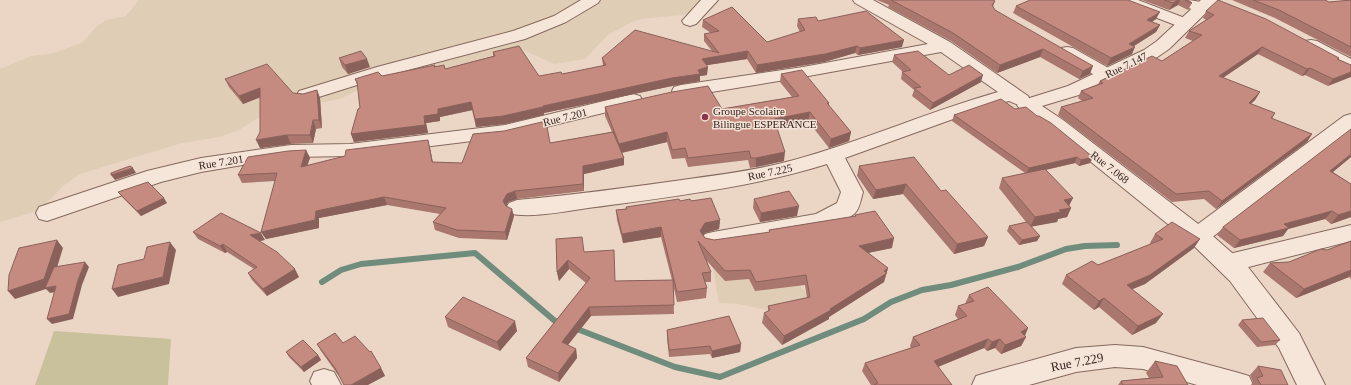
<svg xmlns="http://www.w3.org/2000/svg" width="1351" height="385" font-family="'Times New Roman',serif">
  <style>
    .farmland { fill: #e0cdb5 }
    .green { fill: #c8c19b }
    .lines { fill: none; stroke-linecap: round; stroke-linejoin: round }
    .stream { stroke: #6f8c7d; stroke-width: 6 }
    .minor-casing { stroke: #85685e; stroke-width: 2 }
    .tertiary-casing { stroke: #85685e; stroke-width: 2 }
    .minor { fill: #f6e5d9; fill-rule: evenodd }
    .tertiary { fill: #f6e5d9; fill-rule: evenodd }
    .wall { fill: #a9776e }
    .shaded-wall { fill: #8a615a }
    .building { fill: #c58a80; stroke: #8a615a }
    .poi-dot { fill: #8e334c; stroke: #f3e2d5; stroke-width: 1.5 }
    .labels { text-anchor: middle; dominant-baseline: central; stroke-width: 3; stroke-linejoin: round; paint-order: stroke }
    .street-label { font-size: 11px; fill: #362520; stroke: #f3e2d5 }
    .poi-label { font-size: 11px; fill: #362520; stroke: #f3e2d5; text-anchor: start }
    .near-street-label { font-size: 13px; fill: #362520; stroke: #f3e2d5 }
  </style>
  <rect width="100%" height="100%" fill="#ebd6c6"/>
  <path class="farmland" d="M139,0H708L703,7L683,15L641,19L628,24L608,35L585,59L554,64L521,49L506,51L463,64L370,84L342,98L325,102L292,103L275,107L239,130L220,137L182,143L80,174L63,186L43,207L37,211L0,222V69L31,56L54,53L83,42L96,27L106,20L126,16Z
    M712,262L769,268L799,285L808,294L809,298L787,311L767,310L738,304L719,303Z"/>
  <path class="green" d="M54,331L171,339L168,385H35Z"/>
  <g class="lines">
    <path class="stream" d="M322,282L341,270L361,264L475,253L555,321L562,323
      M572,327L675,367L720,377L864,319L891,302L922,290L951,285L1018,267L1066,249L1085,246L1117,245"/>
    <defs>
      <path id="minor" d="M581,0H600L598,3L566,22L525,39L389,75L306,101L299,99L297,95L299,91L377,67L513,31L554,16Z
        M701,0H718L696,24L690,26L684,24L682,21Z
        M853,0H873L950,42L1028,96L1030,100L1028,104L1021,106L1009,101L992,105L845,158L863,192C861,198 860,208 855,213C849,219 830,227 821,229L713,248L705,246L701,240L705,234L713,232L816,214L837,203L841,192L827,164C750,188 668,197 588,208C567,211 528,219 509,213L506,208L509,203L517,200C574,195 632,187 689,179C723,174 757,170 790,161C861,142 927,112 998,92L941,52L803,77L681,97L674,95L672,91L674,87L681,85L803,67L928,44L855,3Z
        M1116,0H1138L1190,20L1192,23L1190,26L1184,28L1178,26L1118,3Z
        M1177,0C1188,0 1203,0 1210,7L1208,10C1199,13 1183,8 1177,0Z
        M1311,40L1317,41L1351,59V71L1345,70L1305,49L1302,45L1305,41Z
        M1067,47L1073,48L1112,70L1115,74L1112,78L1106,79L1100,78L1061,56L1058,52L1061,48Z
        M633,94L640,96L642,100L640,104L505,137L350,156L291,157L201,172L161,182L47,221L39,219L36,213L39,207L147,171L201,158L291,145L350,144L505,125Z
        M1351,114V130L1206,242L1198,244L1190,242L1186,236L1190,230L1344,116Z
        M1351,225V241L1229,272L1220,269L1217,263L1220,257L1229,254Z
        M1115,345L1143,347L1239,373L1249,376L1253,385H1197L1143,369L1115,367L1076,372L1029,385H972L976,376L986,373L1076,348Z
        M324,369L334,372L341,385H312L310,381L314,372Z"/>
      <path id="tertiary" d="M1201,0H1219L1169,49L1156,58L1082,94L1042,106L1063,120L1206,230L1248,267L1299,333L1325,385H1297L1279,348L1230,281L1190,242L1049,128L1020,109L1017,105L1020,101L1068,86L1144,50L1157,41Z"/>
    </defs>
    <use href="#minor" class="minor-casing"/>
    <use href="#tertiary" class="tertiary-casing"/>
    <use href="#minor" class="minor"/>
    <use href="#tertiary" class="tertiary"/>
  </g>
  <path class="wall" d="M877,0H993L995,1L993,7L995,10L1090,74L1079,79L1040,57L997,73L951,41L888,7L889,5Z
    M1142,0H1188L1192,3L1188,10L1178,5L1169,10Z
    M1232,0H1325L1329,2L1351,0V57L1275,18Z
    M1016,6L1156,19L1152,22L1160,25L1156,32L1134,46L1132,54L1107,66L1013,13Z
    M1206,11L1338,59L1351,65L1328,86L1305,75L1302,76L1258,54L1223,78L1260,92L1255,100L1251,104L1275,113L1272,119L1312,134L1307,142L1216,209L1204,199L1172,202L1058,115L1061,107L1082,101L1078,98L1081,91L1098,84L1100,81L1162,61L1193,41L1185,38L1189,31L1206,20L1203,18Z
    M798,19L818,21L902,47L858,55L855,53L824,62L756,73L747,59L706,65L707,75L700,76V81L672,86L544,113V115L505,124L476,127L472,110L440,117V121L426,123L428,133L354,142L351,134L360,108L358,87L355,79L382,76L435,65V67L445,69L493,56V52L539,76L562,74L603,66L602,58L712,51L704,41V34L711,33L702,27L703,20L767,42L800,32L797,26Z
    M894,55L949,75L981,82L930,110L912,96L914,90L901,79L902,72H903L892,62Z
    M339,58L370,67L348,74L342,67Z
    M781,74L829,103V106L851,132L849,141L829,148L808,121L777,127L784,161L756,167L750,168L748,160L688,167L685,158L672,159L667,142L622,153L624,158V165L584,174V191L517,199L508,202L506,206L514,216L507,240L459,238L435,230L433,222L440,214L387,205L319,218V228L266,239L261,232L275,181L242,183L238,175L306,150L310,158L307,165L430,148L433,162L462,163L550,143L612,132L605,116V107L722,109L792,97L780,82Z
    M225,79L293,93L303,94L317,90L320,98L322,128L316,129L313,143L291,144L260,148V97L243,104L229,87Z
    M1015,109L1093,157L1090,163L1079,166L1075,163L1046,170L1071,208L1067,217L1058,219L1057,222L1031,226L1040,236L1037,241L1019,245L1007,231L1009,226L1026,222L999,188L1002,178L1025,173L952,121L954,115Z
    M1351,157L1333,172L1351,184V217L1331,224L1325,219L1288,229L1283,236L1234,248L1217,235L1223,227Z
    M859,166L941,191L988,237L984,246L954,254L903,194L873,199L857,176Z
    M118,192L167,203L141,216L122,197Z
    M754,199L797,216L760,222L753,208Z
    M680,201H691L720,220L719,229L705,233L703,235L705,238L714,240L769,233V230L855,216V215L892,248L868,253L888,268L884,282L829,317V319L782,345L762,323L764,313L768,311V306L807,298L805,285L755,291L749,279L725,281L706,260L711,272V282H705L707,288L706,298L677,302L673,284L674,314L591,316L568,345L576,349L577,358L559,382L528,367L526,358L586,283L569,269L559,281L557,272L556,239L584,252L614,259L615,281L672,280L661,237L623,243L617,220L616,210Z
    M193,232L265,240L259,241L299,277L267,296L252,280L248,273L254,269L227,252L225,253L198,239Z
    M1155,234L1194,248L1145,284L1132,289L1156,323L1132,335L1099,307L1094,310L1062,284L1066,275L1098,265L1151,244L1150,243Z
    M1351,241V279L1349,277L1296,298L1263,272L1270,263L1289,262L1327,250Z
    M969,295L1028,328L1025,336L1026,337L1021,346L1001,354L995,348L987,351L984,348L938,367L952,385H871L862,371L865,363L911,348L910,346L913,337L958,319L955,315L958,306L965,304Z
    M445,317L517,331L500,351L448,327Z
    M1242,320L1280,340L1275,345L1257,347L1238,325Z
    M667,330L741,344L740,352L712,358L710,354L669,357L667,338Z
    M343,343L381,368L385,376L338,375L321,351L317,344Z
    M286,352L318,355L321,360L304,372L289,357Z
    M1155,361L1188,385H1118L1121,381L1149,378L1146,373Z
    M1258,366L1288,385H1251L1253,382L1250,375Z"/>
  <path class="shaded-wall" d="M1178,0H1180L1178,5L1169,10L1173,3Z
    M1160,12L1156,19L1144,27L1147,20Z
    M1160,25L1156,32L1126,51L1129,44Z
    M904,40L902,47L858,55L860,48Z
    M857,46L855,53L824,62L756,73L757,65Z
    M1135,47L1132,54L1107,66L1111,58Z
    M1262,47L1258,54L1215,83L1219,76Z
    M1043,49L1040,57L997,73L1000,65Z
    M748,51L747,59L702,66V59Z
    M367,59L370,67L348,74L345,65Z
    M1093,66L1090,74L1079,79L1083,71Z
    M708,67L707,75L700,76V81L672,86L544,113V115L505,124L476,127L475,119L543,106Z
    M1310,68L1305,75L1302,76L1307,69Z
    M1351,72V77L1328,86L1333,79Z
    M983,75L981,82L930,110L933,103Z
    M260,88L264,96L243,104L239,96Z
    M317,90L320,98L322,128L319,120Z
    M1260,92L1255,100L1244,110L1249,103Z
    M471,102L473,110L440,117V121L426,123L428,133L354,142L351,134L424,116L438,109Z
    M810,112L808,121L773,128L774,119Z
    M313,120L316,129L313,143L310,135Z
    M667,132V142L620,153L619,144Z
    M851,132L849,141L829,148L831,139Z
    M1312,134L1307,142L1216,209L1222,201Z
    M287,135L291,144L260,148L256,140Z
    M428,140L430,148L434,170L432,162Z
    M306,150L310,158L304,175L301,167Z
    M785,152L784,161L756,167V158Z
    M1351,154V157L1324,179L1330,171Z
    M1077,157L1075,163L1026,174L1029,168Z
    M1093,157L1090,163L1079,166L1081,160Z
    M624,158V165L584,174V191L583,184V166Z
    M133,168L136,173L115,180L111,175Z
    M906,184L903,194L873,199L876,190Z
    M515,191L517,199L508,202L505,209L503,201L507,194Z
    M384,197L387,205L319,218V228L266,239L261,232L316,211Z
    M164,198L167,203L141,216L137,211Z
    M1073,198L1068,208L1064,200Z
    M799,206L797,216L760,222L761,213Z
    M1071,208L1067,217L1058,219L1057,222L1030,227L1035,217L1059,210Z
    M512,209L514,216L507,240L505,232Z
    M1332,211L1325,219L1288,229L1283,236L1234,248L1240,240L1284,224Z
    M1351,211V217L1331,224L1338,215Z
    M720,220L719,229L705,233L700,241V231L705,223Z
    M661,227V237L623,243L622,234Z
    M261,233L265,240L254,242L250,235Z
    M1040,236L1037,241L1019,245L1022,240Z
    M988,237L984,246L954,254L957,244Z
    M894,238L892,248L857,255L859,246Z
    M1200,239L1194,248L1145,284L1121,294L1127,285Z
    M57,240L63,248L51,287L56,286L61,291L50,293L46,289L15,299L8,291Z
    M170,242L176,250L169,284L118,297L112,289Z
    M223,244L227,252L225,253L220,246Z
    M568,260L569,269L559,281L557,272Z
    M85,262L89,267L82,285L73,319L52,324L47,319L78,280Z
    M888,268L884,282L829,317V319L782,345L784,336L830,309Z
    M295,269L299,277L267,296L263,289Z
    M1351,270V274L1349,277L1296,298L1304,289Z
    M1104,298L1099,307L1094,310L1099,301Z
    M589,307L591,316L563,351L562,342Z
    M1163,314L1156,323L1132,335L1138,326Z
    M515,321L517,331L500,351L497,342Z
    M1028,328L1024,337L1021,332Z
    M1026,337L1021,346L1001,354L1005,345Z
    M988,339L984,348L930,370L934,361Z
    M1000,339L995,348L987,351L992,342Z
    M741,344L740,352L712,358V351Z
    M576,349L577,358L559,382L558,373Z
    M318,355L321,360L304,372L301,367Z
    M381,368L385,376L368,385H351Z"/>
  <path class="building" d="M891,0H993L995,1L992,5L995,10L1093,66L1083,71L1043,49L1000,65L953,33Z
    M1030,0H1128L1160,12L1147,20L1160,25L1129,44L1135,47L1111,58L1016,6Z
    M1164,0H1178L1173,3Z
    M1185,0H1188L1192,3H1191Z
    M1218,0L1266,19L1339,58L1337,59L1351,65V72L1333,79L1310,68L1307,69L1262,47L1219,76L1260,92L1249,103L1275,113L1271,118L1312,134L1222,201L1209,191L1176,194L1061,107L1093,98L1081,91L1103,83L1100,81L1152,56L1162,61L1202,35L1189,31L1214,15L1206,11Z
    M1253,0H1325L1329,2L1351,0V47L1279,10Z
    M732,7L767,42L805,30L798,19L816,17L818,21L866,11L904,40L860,48L857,46L825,54L757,65L748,51L702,59L708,67L698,70L700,74L672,78L543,106V107L503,116L475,119L471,102L438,109V114L424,116L425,125L351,134L358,109L360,108L357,82L355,79L378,72L382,76L435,65L434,67L444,65L445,69L495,56L493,52L519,46L539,76L561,72L562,74L606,65L602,58L635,30L719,53L704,34L719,31L703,20Z
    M361,51L367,59L345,65L339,58Z
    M918,51L949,75L969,65L983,75L933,103L914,88L921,87L902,72L911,70L894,55Z
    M267,64L293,93L303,94L317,90L319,120H313L310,135H287L256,140L260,132V88L239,96L225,79Z
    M802,70L829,103H827L851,132L831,139L810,112L774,119L785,152L756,158H751L749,151L688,158L685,148L672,150L667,132L619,144L605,107L672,92L708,86L722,109L799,96L781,74Z
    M1001,99L1015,109L1026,107L1037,116H1039L1051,123L1093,157L1081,160L1077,157L1029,168L954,115Z
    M546,121L550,143L613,132L624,158L583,166V184L515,191L507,194L503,201L506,206L512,209L505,232L457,230L433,222L446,208L384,197L316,211L315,220L261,232L277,173L238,175L248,157L288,151L306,150L301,167L345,156L346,150L428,140L432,162L462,163L473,134L504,131Z
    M1351,129V154L1330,171L1351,184V211L1338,215L1332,211L1284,224L1289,228L1240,240L1223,227Z
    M914,157L941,191L946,190L988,237L957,244L906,184L876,190L859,166Z
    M130,166L133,168L111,175V173Z
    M1045,169L1073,198L1064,200L1071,208L1059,210L1061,212L1035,217L1002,178Z
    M148,182L164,198L137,211L118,192Z
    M789,191L799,206L761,213L754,199Z
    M711,198L720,220L705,223L700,231L705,238L714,240L770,232L769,230L856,216L855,215L875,211L894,238L859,246L888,268L884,271L887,273L830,309L831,310L784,336L764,313L770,310L768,306L810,297L806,275L756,282L750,270L725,271L698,241L711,272L702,273L707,288L677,292L661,227L622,234L616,210L627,209L626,207L679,199L680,201L690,199L691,201Z
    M221,213L261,233L250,235L277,252L295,269L263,289L248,273L257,267L223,244L220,246L193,232Z
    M1027,222L1040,236L1022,240L1009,226Z
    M1172,222L1200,239L1150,275L1127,285L1163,314L1138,326L1104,298L1099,301L1066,275L1092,261L1098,265L1163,239L1155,234Z
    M582,237L584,252L614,250L615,281L673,280L674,305L589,307L562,342L576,349L558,373L526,358L590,278L568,260L557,272L556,239Z
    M57,240L44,279L8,291L9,275L19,248Z
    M1351,241V270L1304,289L1270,263L1289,262L1321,249L1327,250Z
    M170,242L163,277L112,289L118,265L144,259L147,247Z
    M85,262L78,280L69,314L47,319L56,286L45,288L54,267Z
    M988,287L1028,328L1021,332L1026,337L1005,345L1000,339L992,342L988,339L934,361L952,385H874L878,383L865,363L920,345L913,337L967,316L958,306L974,301L969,295Z
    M463,297L515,321L497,342L445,317Z
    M729,316L741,344L712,351L710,346L669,350L667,330Z
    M1263,318L1280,340L1261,342L1242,320Z
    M335,333L343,343L355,336L370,352L371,351L381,368L351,385H344L335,368L317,344Z
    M303,340L318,355L301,367L286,352Z
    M1155,361L1177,366L1188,385H1123L1121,381L1163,377Z
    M1258,366L1281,370L1288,385H1261L1257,378L1263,376Z"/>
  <circle class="poi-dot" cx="705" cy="117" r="4"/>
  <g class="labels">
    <g class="street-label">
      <text transform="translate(1126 65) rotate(-26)">Rue 7.147</text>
      <text transform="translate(565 117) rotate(-14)">Rue 7.201</text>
      <text transform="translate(221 162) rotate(-9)">Rue 7.201</text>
      <text transform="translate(1110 167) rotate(38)">Rue 7.068</text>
      <text transform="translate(770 172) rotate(-12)">Rue 7.225</text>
    </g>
    <g class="poi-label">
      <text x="713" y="111">Groupe Scolaire<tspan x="713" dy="13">Bilingue ESPERANCE</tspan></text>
    </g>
    <g class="near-street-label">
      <text transform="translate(1077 362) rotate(-11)">Rue 7.229</text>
    </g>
  </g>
</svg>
